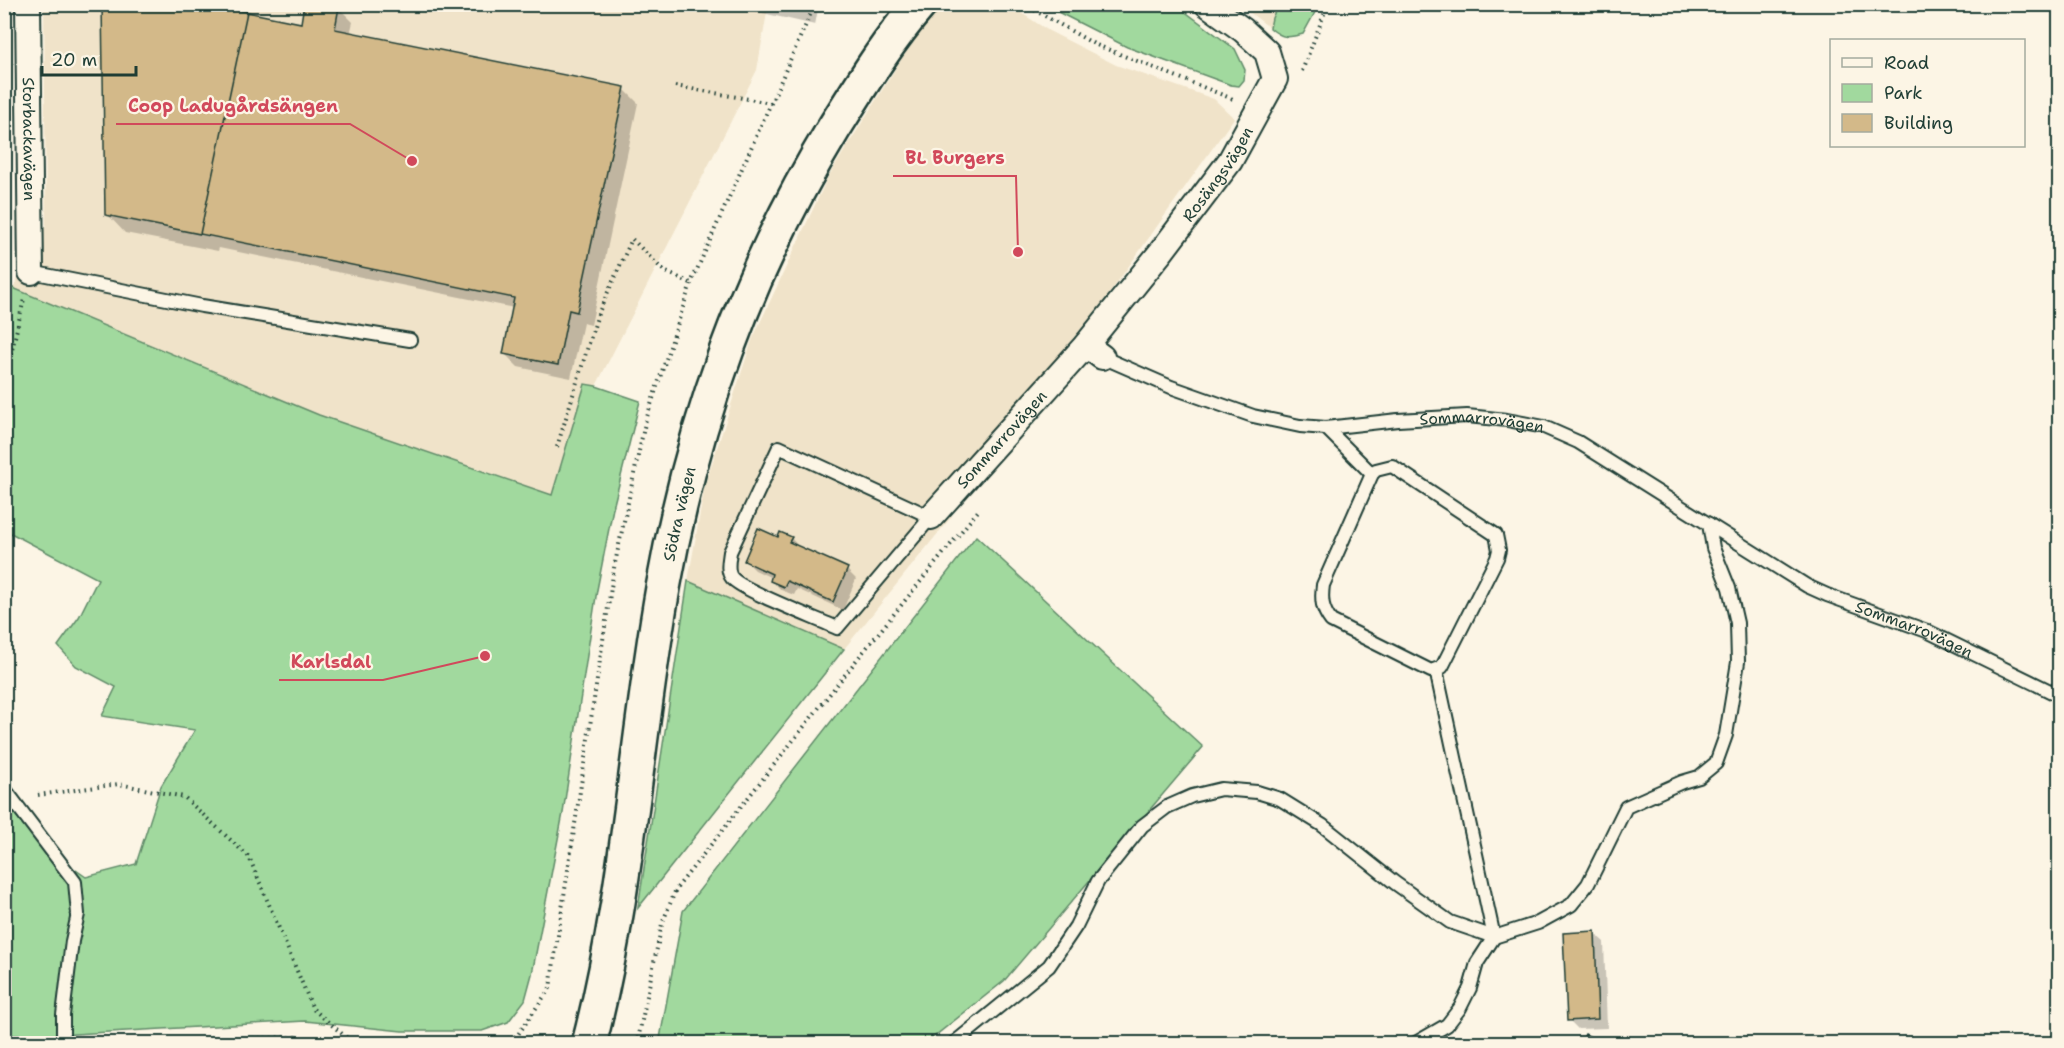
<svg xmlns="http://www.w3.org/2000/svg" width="2064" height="1048" font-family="'Shantell Sans',sans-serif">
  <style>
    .built { fill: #f0e3c9 }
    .green { fill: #a1d99e; stroke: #608b69; stroke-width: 1.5 }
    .shadow { fill: #0003 }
    .building { fill: #d3b989; stroke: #1f3d34; stroke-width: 1.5 }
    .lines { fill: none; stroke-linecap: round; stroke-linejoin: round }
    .lane-casing { stroke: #1f3d34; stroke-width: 16 }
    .street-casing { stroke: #1f3d34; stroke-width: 28 }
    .secondary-casing { stroke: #1f3d34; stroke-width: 38 }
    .path { stroke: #1f3d34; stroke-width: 4; stroke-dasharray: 1.5 4.5; stroke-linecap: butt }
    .lane { stroke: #fcf5e5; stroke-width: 12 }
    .street { stroke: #fcf5e5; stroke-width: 24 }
    .secondary { stroke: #fcf5e5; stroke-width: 33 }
    .labels { text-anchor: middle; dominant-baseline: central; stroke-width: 4.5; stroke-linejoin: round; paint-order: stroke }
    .street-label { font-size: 16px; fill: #1f3d34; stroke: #fcf5e5 }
    .leader { fill: none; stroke: #d1495b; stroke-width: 2 }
    .callout-dot { fill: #d1495b; stroke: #fcf5e5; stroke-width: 2 }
    .callout-label { font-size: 18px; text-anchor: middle; font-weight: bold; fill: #d1495b; stroke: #fcf5e5; stroke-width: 4.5; stroke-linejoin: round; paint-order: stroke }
  </style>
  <rect width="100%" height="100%" fill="#fcf5e5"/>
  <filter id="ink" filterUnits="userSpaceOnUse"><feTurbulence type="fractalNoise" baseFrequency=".0167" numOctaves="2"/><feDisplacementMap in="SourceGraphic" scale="12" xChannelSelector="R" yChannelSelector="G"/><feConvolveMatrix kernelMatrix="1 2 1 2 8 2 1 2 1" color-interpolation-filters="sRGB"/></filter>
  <g filter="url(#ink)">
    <path class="built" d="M754,4L768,7L757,70L596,386L585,384L552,495L319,415L13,288L46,225L44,5Z
      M940,5H1009L1049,31L1116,65L1214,99L1234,118L1104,301L1008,418L929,501L952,516L844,649L688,581L705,485L752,340L828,177L904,55Z
      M1240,5H1278L1272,18L1270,28Z"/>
    <path class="green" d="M1044,5H1176L1235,49L1245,70L1244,80L1239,86L1231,85L1127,47Z
      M1278,5V4L1319,5L1303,34C1288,38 1283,39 1270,28L1272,18Z
      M5,288H13L319,415L552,495L585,384L596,386L640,401L613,508L597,590L563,813L532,974L525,1000L508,1022L482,1031H402L305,1021L39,1036L5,1035L4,801L40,845L86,877L136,864L161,786L195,730L102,716L116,687L76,666L58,646L79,617L98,579L5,530Z
      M976,536L1203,747L1004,981L926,1043L659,1044L683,911Z
      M688,581L844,649L638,908Z"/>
    <path class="shadow" d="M723,4H819L815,25Z
      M339,8L353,22L350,34L624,89L638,103L591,325L583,323L571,378L518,367L504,353L514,308L219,248L218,251L125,233L107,214L302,25Z
      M4,21L7,23L4,215Z
      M791,538L800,548L847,570L856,579L843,610L797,589L794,595L781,590L772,580V578L755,570L746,561L779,539Z
      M1594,933L1604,942L1607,1028L1578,1029L1569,1020Z"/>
    <path class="building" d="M102,4H209L247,12L200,234L105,215Z
      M304,4H328L339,7L335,29L625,87L577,312L569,310L558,365L503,354L514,298L200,234L247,12L301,23Z
      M758,528L778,537L780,532L792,537L789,542L848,568L833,602L787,581L784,587L770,581L772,574L744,561Z
      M1595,931L1598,1019L1567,1021L1563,933Z
      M1585,1034L1604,1044H1580Z"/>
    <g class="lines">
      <defs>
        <g id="lane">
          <path d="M31,272L202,306L410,340"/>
          <path id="s1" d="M1102,357L1171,387L1253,416L1300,426L1326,428L1398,420L1467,416L1507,420L1544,427L1578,442L1807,586L1827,595L1927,631L2060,696"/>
          <path d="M1326,428L1372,474"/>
          <path d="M779,447L931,517L837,628C818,619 743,591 732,578C726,571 729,560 730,552Z"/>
          <path d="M1392,466L1496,535L1499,550L1497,558L1442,667L1431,671L1331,621C1322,609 1321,600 1323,585L1372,474L1376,470Z"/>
          <path d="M4,788L75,882L78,914L72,941L63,1015V1044"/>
          <path d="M953,1044L1049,966L1076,926L1098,881L1142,826L1167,807L1192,796L1221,789L1257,792L1280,799L1322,825L1395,883L1450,922L1494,937L1538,923L1571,905L1588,884L1626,807L1682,782L1699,777L1716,763L1726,735L1738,662L1737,623L1729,588L1713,548L1709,524"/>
          <path d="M1414,1044L1447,1025L1460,1008L1470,988L1477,963L1494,937L1436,670"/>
        </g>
        <g id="street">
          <path id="s2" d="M28,4L31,272"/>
          <path id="s3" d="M1086,345L1161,252L1230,161L1275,79L1267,52L1243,30L1207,4"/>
          <path id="s4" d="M931,517L1086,345L1102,357"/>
        </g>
        <g id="secondary">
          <path id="s5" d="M589,1044C628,894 636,740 663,588C693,421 746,273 834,128C861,85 887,42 920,4"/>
        </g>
      </defs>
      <use href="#lane" class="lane-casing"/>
      <use href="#street" class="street-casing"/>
      <use href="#secondary" class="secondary-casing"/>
      <path class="path" d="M1024,4L1094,44L1233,99
        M1302,71L1328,4
        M675,86L771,103
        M4,384L24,299
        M557,447L598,314L632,239L664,271L691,283
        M38,795L119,784L184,797L249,857L313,1009L347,1038
        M85,1044L302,1037L409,1044
        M491,1044L517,1036L550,988L614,568L645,423L691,283L815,4
        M637,1044L662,924L676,889L859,657L978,511"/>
      <use href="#lane" class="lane"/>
      <use href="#street" class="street"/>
      <use href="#secondary" class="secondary"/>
    </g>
  </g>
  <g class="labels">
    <g class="street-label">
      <text stroke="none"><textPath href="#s2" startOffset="135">Storbackavägen</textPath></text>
      <text stroke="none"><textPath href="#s3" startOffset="216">Rosängsvägen</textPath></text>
      <text stroke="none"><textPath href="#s1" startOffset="393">Sommarrovägen</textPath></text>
      <text stroke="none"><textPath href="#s4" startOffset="105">Sommarrovägen</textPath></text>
      <text stroke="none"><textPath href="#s5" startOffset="538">Södra vägen</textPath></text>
      <text stroke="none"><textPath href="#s1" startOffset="879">Sommarrovägen</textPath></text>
    </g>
  </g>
  <path class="leader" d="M412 161L350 124H116M1018 252L1016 176H893M485 656L383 680H279"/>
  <g class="callout-dot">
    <circle cx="412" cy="161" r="6"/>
    <circle cx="1018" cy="252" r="6"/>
    <circle cx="485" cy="656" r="6"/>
  </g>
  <g class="callout-label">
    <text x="233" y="112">Coop Ladugårdsängen</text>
    <text x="955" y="164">BL Burgers</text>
    <text x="331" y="668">Karlsdal</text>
  </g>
  <rect width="2064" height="1048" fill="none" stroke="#fcf5e5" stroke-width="24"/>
  <rect x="12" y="12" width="2040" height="1024" fill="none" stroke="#1f3d34" stroke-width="2" filter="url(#ink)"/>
  <rect x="1830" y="39" width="195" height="108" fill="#fcf5e5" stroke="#a4ab9e" stroke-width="1.5"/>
  <rect x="1842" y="58" width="30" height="9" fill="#fcf5e5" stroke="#a4ab9e" stroke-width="1.5"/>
  <text x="1884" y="69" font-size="18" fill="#1f3d34">Road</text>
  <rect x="1842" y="84" width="30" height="18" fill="#a1d99e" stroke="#a4ab9e" stroke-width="1.5"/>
  <text x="1884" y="99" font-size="18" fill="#1f3d34">Park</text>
  <rect x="1842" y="114" width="30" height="18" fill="#d3b989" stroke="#a4ab9e" stroke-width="1.5"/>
  <text x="1884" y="129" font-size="18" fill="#1f3d34">Building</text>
  <path d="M42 66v9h94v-9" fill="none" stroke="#1f3d34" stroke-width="3"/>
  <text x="51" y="66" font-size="18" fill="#1f3d34" stroke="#fcf5e5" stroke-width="4.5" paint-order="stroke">20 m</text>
</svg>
